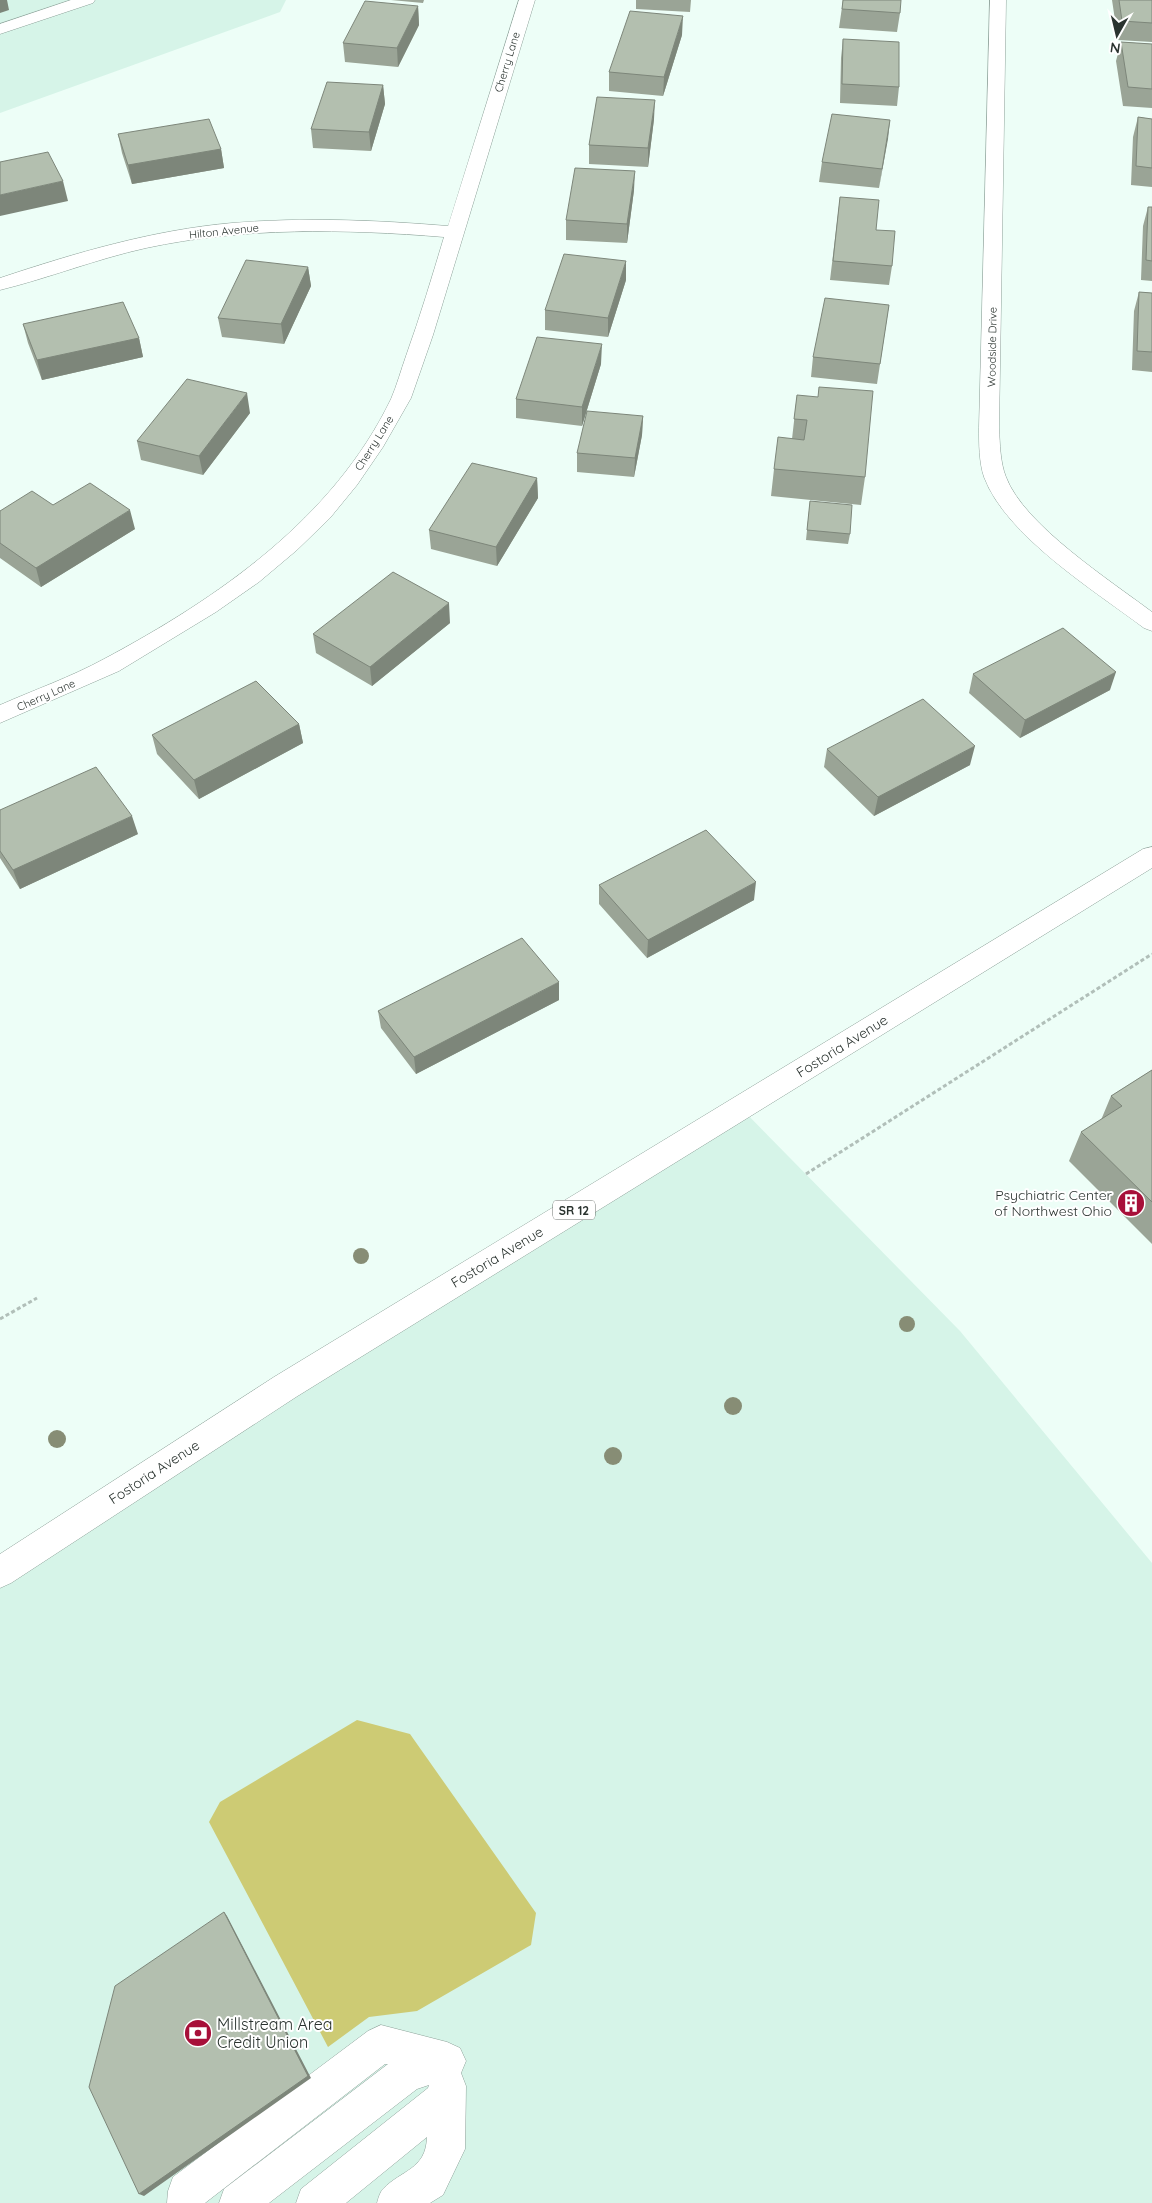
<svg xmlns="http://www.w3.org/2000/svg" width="1152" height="2203" font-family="Quicksand,sans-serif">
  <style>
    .built { fill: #d6f4e8 }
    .green { fill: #cdcb74 }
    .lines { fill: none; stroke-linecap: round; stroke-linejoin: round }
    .service-casing { stroke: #8ea29a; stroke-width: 1 }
    .minor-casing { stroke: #8ea29a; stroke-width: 1 }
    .primary-casing { stroke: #8ea29a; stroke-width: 1 }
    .path { stroke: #b1bfb9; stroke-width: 3; stroke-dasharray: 4 2.5; stroke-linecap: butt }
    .service { fill: #fff; fill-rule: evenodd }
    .minor { fill: #fff; fill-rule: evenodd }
    .primary { fill: #fff; fill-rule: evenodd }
    .tree { fill: #878d75 }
    .wall { fill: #9aa496 }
    .shaded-wall { fill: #7d867a }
    .building { fill: #b3bfaf; stroke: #7d867a }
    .labels { text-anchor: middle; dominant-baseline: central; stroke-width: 4; stroke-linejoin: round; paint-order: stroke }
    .far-street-label { font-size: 11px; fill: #2a332f; stroke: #fff }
    .shield { fill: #fff; stroke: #6a706d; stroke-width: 1 }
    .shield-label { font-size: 12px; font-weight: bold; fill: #2a332f }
    .street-label { font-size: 14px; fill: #2a332f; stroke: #fff }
    .poi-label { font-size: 14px; fill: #2a332f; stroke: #fff; text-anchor: end }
    .near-poi-label { font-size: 16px; fill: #2a332f; stroke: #fff; text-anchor: start }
  </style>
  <rect width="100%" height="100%" fill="#edfef7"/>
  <path class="built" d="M0,0H286L280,12L0,113Z
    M741,1108L960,1331L1152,1563V2203H0V1562Z"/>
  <path class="green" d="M357,1720L410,1734L536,1913L531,1945L417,2011L369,2017L328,2047L209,1822L220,1802Z"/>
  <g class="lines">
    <defs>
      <path id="service" d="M381,2025L447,2042L460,2048L466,2061L461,2073L466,2086L465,2149L443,2195L430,2203H377C378,2199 380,2192 383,2189C401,2170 426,2170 427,2137L346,2203H296L301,2189L428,2088L429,2085L417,2089L269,2203H219L224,2189L388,2064H385L205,2203H167L168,2191L173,2177L368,2031Z"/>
      <path id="minor" d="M71,0H95L93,3L0,34V24Z
        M519,0H535L433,335L411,398L383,447L357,485L330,518L297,550L259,582L216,612L119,671L0,723V705C34,690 71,677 104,659C218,598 333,519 391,399C397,385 401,370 406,356C420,317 432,277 444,237C344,229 244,227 146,248C96,259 49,278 0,290V278C75,253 153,230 232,223C304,217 376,220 448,226Z
        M990,0H1006L999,428C1000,444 1000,462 1006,477C1024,525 1111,581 1152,612V631L1144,628C1095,591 1006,536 984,477C979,462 979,444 979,428Z"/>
      <path id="primary" d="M1152,847V868L296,1397L11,1583L0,1588V1554L274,1377L1143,849Z"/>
    </defs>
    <use href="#service" class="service-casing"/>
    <use href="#minor" class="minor-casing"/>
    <use href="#primary" class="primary-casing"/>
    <path class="path" d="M806,1174L1152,954
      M0,1319L37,1298"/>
    <use href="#service" class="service"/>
    <use href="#minor" class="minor"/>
    <use href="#primary" class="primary"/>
  </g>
  <g class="tree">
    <circle cx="361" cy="1256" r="8"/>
    <circle cx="907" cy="1324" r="8"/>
    <circle cx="733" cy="1406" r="9"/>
    <circle cx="57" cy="1439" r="9"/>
    <circle cx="613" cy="1456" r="9"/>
  </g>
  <path class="wall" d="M391,0H424L423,3Z
    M636,0H691L690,12L636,9Z
    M843,0L900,13L897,32L839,28Z
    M1112,0H1152V42L1118,40Z
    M418,6L419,25L398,67L345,62L343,43Z
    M682,35L663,96L609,91V72Z
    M843,39L899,87L897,106L840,103L841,58Z
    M1121,42L1152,44V108L1123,106L1116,61Z
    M383,85L385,104L371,151L313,148L311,129Z
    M1138,117L1152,119V187L1131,185L1133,137Z
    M654,119L648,167L589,164V145Z
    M890,120L879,188L819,182L822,162Z
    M118,134L221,149L224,168L132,184L122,153Z
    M634,190L627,243L566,240V220Z
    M840,197L876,230L892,266L889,285L830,280Z
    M1148,207H1152V281L1141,280L1143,226Z
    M308,267L311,286L284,344L222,337L218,318Z
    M626,280L608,337L545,330V310Z
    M1139,292L1152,293V372L1132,370L1134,311Z
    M889,305L877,384L811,377L813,357Z
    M23,324L139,338L143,357L42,380L28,343Z
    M601,364L582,426L516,418V399Z
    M797,395L865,477L861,505L771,496L774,469L792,439Z
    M250,413L203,475L141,460L137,441Z
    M643,416L642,435L634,477L577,472V453Z
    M537,478L538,498L497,566L431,549L429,530Z
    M810,501L850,534L848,544L806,540Z
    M53,505L135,529L41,587L0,558V511Z
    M450,623L372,686L316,653L313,634Z
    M973,674L1110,690L1020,738L969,693Z
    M299,724L303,743L199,799L157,754L152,735Z
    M827,749L970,765L874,816L824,767Z
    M0,810L138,834L20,889L0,858Z
    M599,885L754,900L647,958L599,904Z
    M559,1000L416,1074L381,1028L378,1011Z
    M1152,1070V1244L1069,1161L1081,1132L1101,1120L1111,1096Z"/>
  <path class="shaded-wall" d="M0,0H7L9,10L0,13Z
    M418,6L419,25L398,67L397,48Z
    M683,16L682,35L663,96L664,77Z
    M383,85L385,104L371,151L369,132Z
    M655,100L654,119L648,167V148Z
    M890,120L888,139L879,188L882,169Z
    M221,149L224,168L132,184L128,165Z
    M635,171L634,190L627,243V224Z
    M63,181L68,201L0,216V195Z
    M626,261V280L608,337V318Z
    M308,267L311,286L284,344L281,324Z
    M139,338L143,357L42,380L37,360Z
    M602,344L601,364L582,426V407Z
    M247,393L250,413L203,475L199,456Z
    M643,416L642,435L634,477L635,458Z
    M537,478L538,498L497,566L496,547Z
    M130,510L135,529L41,587L36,568Z
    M449,603L450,623L372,686L370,667Z
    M1116,672L1110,690L1020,738L1025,720Z
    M299,724L303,743L199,799L194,780Z
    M975,746L970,765L874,816L878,797Z
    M132,816L138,834L20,889L13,870Z
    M756,882L754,900L647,958L648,940Z
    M559,982V1000L416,1074L414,1057Z
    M224,1912L227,1916L311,2078L144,2196L139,2194Z"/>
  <path class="building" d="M843,0H901L900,13L842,9Z
    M1119,0H1152V23L1122,21Z
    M365,1L418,6L397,48L343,43Z
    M630,11L683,16L664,77L609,72Z
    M843,39L899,42V87L842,84Z
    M1121,42L1152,44V89L1128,87Z
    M327,82L383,85L369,132L311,129Z
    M597,97L655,100L648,148L589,145Z
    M832,114L890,120L882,169L822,162Z
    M1138,117L1152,119V168L1136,166Z
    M209,119L221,149L128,165L118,134Z
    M48,152L63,181L0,195V162Z
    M575,168L635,171L627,224L566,220Z
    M840,197L879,200L876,230L895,231L892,266L833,261Z
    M1148,207H1152V261L1146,260Z
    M564,254L626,261L608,318L545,310Z
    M246,260L308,267L281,324L218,318Z
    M1139,292L1152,293V352L1137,351Z
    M825,298L889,305L880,364L813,357Z
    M123,302L139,338L37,360L23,324Z
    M537,337L602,344L582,407L516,399Z
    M187,379L247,393L199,456L137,441Z
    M819,387L873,391L865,477L774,469L778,437L804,440L807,420L794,419L797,395L818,397Z
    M587,411L643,416L635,458L577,453Z
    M472,463L537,478L496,547L429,530Z
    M90,483L130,510L36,568L0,543V511L32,491L53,505Z
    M810,501L852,505L850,534L807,530Z
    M393,572L449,603L370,667L313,634Z
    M1063,628L1116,672L1025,720L973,674Z
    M256,681L299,724L194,780L152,735Z
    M923,699L975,746L878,797L827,749Z
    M96,767L132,816L13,870L0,851V810Z
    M706,830L756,882L648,940L599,885Z
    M522,938L559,982L414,1057L378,1011Z
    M1152,1070V1202L1081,1132L1122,1106L1111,1096Z
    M224,1912L308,2076L139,2194L89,2087L115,1986Z"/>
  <defs>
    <symbol id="building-disc" viewBox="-11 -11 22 22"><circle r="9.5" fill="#a70f39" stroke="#fff"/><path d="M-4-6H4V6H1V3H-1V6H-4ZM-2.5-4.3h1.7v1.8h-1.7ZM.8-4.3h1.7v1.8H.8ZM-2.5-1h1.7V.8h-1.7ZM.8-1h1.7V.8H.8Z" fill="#fff"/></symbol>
    <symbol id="bank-disc" viewBox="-11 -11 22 22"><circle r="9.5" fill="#a70f39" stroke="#fff"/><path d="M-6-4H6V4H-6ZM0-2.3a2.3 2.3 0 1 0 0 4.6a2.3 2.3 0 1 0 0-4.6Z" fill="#fff"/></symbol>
  </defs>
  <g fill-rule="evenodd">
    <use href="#building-disc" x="1115" y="1187" width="32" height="32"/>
    <use href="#bank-disc" x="182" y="2017" width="32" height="32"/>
  </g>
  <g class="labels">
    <g class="far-street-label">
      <text transform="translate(507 62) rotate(-73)">Cherry Lane</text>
      <text transform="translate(224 231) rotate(-6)">Hilton Avenue</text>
      <text transform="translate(992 347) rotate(-89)">Woodside Drive</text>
      <text transform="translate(374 443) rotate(-58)">Cherry Lane</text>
      <text transform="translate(46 695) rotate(-24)">Cherry Lane</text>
    </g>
    <rect class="shield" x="553" y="1200.5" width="42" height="19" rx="4"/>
    <g class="shield-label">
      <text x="574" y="1210">SR 12</text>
    </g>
    <g class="street-label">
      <text transform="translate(842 1046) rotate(-32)">Fostoria Avenue</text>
      <text transform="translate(497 1257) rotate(-31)">Fostoria Avenue</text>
      <text transform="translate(154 1472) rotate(-33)">Fostoria Avenue</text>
    </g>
    <g class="poi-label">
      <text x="1112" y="1195">Psychiatric Center<tspan x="1112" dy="16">of Northwest Ohio</tspan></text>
    </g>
    <g class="near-poi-label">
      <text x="217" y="2024">Millstream Area<tspan x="217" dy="18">Credit Union</tspan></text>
    </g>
  </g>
  <g transform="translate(1117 35) rotate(188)" stroke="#ffffff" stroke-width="4" paint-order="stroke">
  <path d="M0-4L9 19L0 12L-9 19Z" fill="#2a332f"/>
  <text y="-8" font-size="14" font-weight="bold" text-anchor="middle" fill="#2a332f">N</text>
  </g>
</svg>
